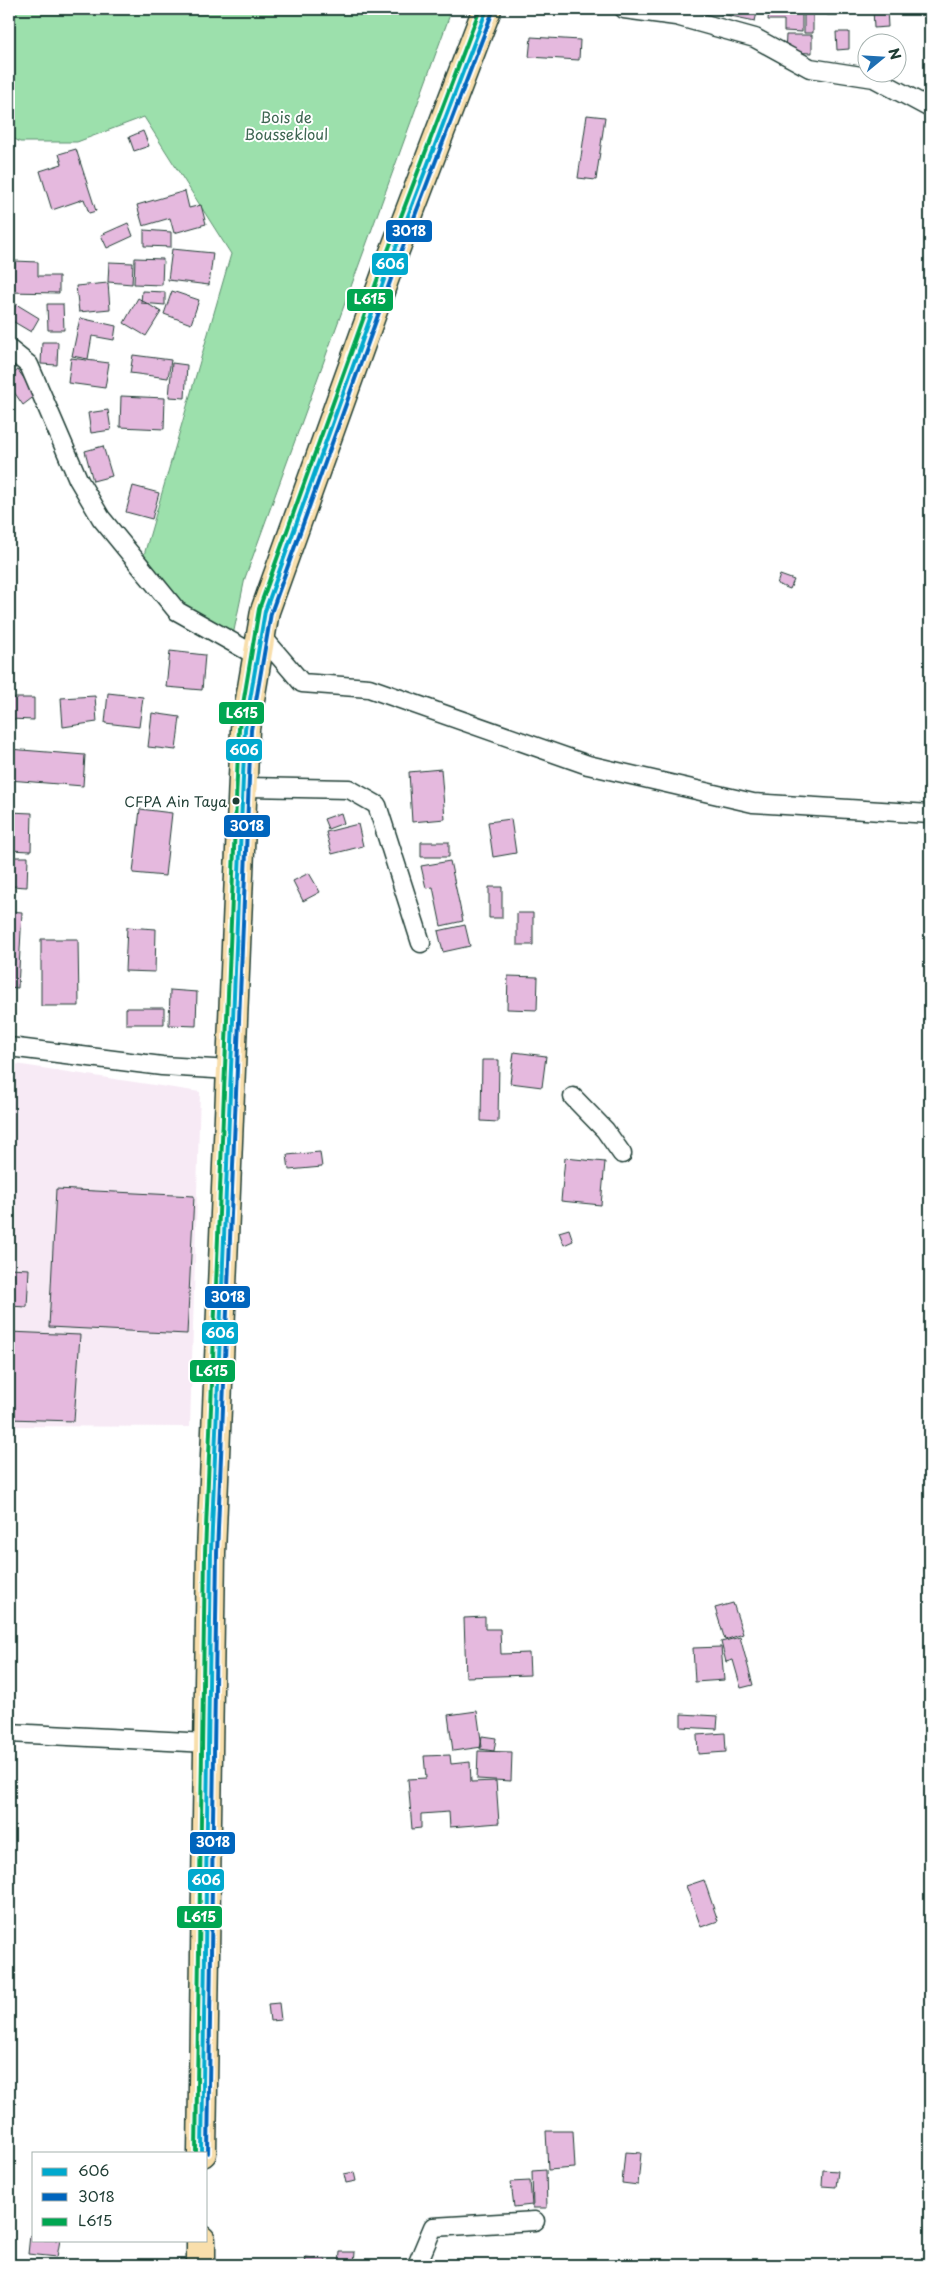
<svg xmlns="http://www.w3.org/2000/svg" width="939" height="2274" font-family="'Playpen Sans',sans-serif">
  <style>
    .built { fill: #f7eaf5 }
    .green { fill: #9ce0ac; stroke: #5e8e70 }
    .building { fill: #e5b9de; stroke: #1f3d34 }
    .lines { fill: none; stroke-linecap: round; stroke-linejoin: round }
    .minor-casing { stroke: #1f3d34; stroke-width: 21 }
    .primary-casing { stroke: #1f3d34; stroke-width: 31 }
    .minor { stroke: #fff; stroke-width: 18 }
    .primary { stroke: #f8deab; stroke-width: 28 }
    .bus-1-casing { stroke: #fff; stroke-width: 8 }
    .bus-2-casing { stroke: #fff; stroke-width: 8 }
    .bus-3-casing { stroke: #fff; stroke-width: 8 }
    .bus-1 { stroke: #00a9ce; stroke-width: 4 }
    .bus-2 { stroke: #0065bd; stroke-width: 4 }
    .bus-3 { stroke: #00a651; stroke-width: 4 }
    .bus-dot { fill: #1f3d34; stroke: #fff; stroke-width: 2 }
    .labels { text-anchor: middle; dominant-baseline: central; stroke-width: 4; stroke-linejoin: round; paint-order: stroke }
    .bus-label { font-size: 14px; fill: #1f3d34; stroke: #fff; text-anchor: end }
    .park-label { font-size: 15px; fill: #3e6652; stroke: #fff }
    .line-badge { stroke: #fff; stroke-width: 2 }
    .badge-label { font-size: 14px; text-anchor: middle; font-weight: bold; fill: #fff }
  </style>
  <rect width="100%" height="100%" fill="#fff"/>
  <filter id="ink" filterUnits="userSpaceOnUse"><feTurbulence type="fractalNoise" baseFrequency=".02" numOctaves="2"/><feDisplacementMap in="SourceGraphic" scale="10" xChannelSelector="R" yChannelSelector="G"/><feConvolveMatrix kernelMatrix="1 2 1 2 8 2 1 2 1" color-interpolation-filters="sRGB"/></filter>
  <g filter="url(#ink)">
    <path class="built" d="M9,1063L200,1092L190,1427L9,1426Z"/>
    <path class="green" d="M9,9H452L245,578L231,645L190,617L144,555L231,254L144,117L77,142H20L9,136Z"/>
    <path class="building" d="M697,9H758L755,21Z
      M769,9H802V32L784,31V20H768Z
      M804,9H813V33H804Z
      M827,9H837V15H827Z
      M873,9H887L888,27L874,28Z
      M836,32H849V49L837,50Z
      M786,35H812V53L785,52Z
      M531,37L580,40L579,60L529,57Z
      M587,115L605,117L596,180L578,178Z
      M143,131L149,146L134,151L129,137Z
      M76,149L96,211L89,213L84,199L52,210L40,171L62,164L59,154Z
      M185,191L189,208L201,205L206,224L174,233L170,218L143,226L137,205Z
      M128,223L133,236L107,248L101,235Z
      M144,230L171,232V247L144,246Z
      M172,249L213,253L209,285L168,280Z
      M135,258L163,259L162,285L134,284Z
      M15,261L38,262V276H59V293L9,292V268H15Z
      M109,262L133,263L132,284L108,282Z
      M108,283L110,309L79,312L76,286Z
      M142,291L165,292V305L141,303Z
      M172,291L199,300L191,324L164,314Z
      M138,298L161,312L146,336L124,323Z
      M16,304L39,318L31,332L9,319Z
      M47,304H63L64,330H48Z
      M80,318L116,326L114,340L92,336L88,359L72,356Z
      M42,342H58L57,365L41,364Z
      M133,355L171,360L168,378L130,373Z
      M71,358L109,363L105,388L68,383Z
      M172,363L187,365L185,398L169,397Z
      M18,370L36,395L23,405L9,385V377Z
      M121,396L165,398L164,429L120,427Z
      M108,410L111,430L91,433L88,413Z
      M103,446L112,476L93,481L85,451Z
      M133,486L159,493L152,519L126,512Z
      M780,575L794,580L790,589L777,584Z
      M170,651L205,655L202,690L166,687Z
      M108,693L143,697L139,727L105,723Z
      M95,696L97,722L63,727L61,698Z
      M9,698H34V720L9,719Z
      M152,713L180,717L176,750L148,747Z
      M9,749L85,755L83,786L9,780Z
      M441,769L445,819L412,822L409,772Z
      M140,809L172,813L165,876L133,873Z
      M9,812L32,813L31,851L9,850Z
      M341,813L344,823L328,829L324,819Z
      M511,819L516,853L493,857L488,822Z
      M358,824L363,846L332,854L326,832Z
      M421,842H449V857H421Z
      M12,857H28L27,887L11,886Z
      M450,861L463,921L441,926L433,887L426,888L421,866Z
      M309,873L320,892L303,901L293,881Z
      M489,887H502V918H489Z
      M9,911L22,912L18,988L9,987Z
      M517,913H533V945H517Z
      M465,925L470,946L443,952L438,931Z
      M127,927L156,929L155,972L125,971Z
      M41,939H78L79,1006H41Z
      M508,976L538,977L537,1010L507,1009Z
      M170,990L197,992L196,1026L169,1025Z
      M126,1008H164V1024H126Z
      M514,1052L546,1056L542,1087L510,1083Z
      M482,1060H499L498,1122L481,1121Z
      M320,1152L322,1167L289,1170L287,1155Z
      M565,1158L605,1162L601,1205L561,1201Z
      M56,1189L194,1196L187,1334L49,1327Z
      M569,1229L573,1241L564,1245L559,1232Z
      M9,1268L29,1269L27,1307L9,1306Z
      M9,1332L80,1335L74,1421L9,1419Z
      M733,1603L743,1634L725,1640L715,1608Z
      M485,1617V1629H500L501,1654L529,1653L530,1675L466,1677L464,1618Z
      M740,1637L753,1685L741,1688L733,1660L726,1662L721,1642Z
      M721,1647L724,1680L695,1682L693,1648Z
      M477,1711L482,1747L453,1751L448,1715Z
      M681,1714L718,1716L717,1729L681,1727Z
      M725,1733L726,1752L698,1754L697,1735Z
      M482,1736L496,1738L494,1751L480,1749Z
      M478,1751L512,1752L511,1781L477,1779Z
      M450,1755L451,1764L470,1762L471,1782L496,1781L499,1823L450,1827L449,1812L421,1814V1828L412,1829L408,1779L426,1778L424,1756Z
      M704,1880L718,1921L701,1927L686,1886Z
      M279,2003L281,2020L270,2021L268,2004Z
      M546,2131H573L575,2168L548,2170Z
      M625,2152L641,2153L638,2185L622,2183Z
      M546,2170L547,2208H533L532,2171Z
      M823,2170L838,2171L836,2187L822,2186Z
      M354,2172L356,2181L346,2183L344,2174Z
      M530,2181L532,2205L514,2207L511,2182Z
      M30,2235L34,2236V2240H60L57,2257L28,2254Z
      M340,2252H355L354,2265H339Z
      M306,2257L326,2259L325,2265H305Z"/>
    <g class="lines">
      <defs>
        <path id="minor" d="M624,9L676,16L755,38L810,68L874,78L930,108
          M9,349L29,365L78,479L101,518L177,611L257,656
          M261,635L302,683L369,688L588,765L753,803L930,814
          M242,787L349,789L377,805L421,943
          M9,1047L162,1066L231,1070
          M573,1097L605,1130L622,1154
          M9,1733L208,1743
          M417,2265L433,2227L535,2221"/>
        <path id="primary" d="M202,2153L211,1553L245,729L265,611L390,263L487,9
          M201,2265V2240"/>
      </defs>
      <use href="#minor" class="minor-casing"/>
      <use href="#primary" class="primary-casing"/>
      <use href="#minor" class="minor"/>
      <use href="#primary" class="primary"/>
      <defs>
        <path id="bus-1" d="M202,2153L211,1553L245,729L265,611L390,263L487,9"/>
        <path id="bus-2" d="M208,2153L217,1553L251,730L271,613L396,265L493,11"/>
        <path id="bus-3" d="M196,2153L205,1553L239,728L259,609L384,261L480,9"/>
      </defs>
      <use href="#bus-1" class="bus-1-casing"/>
      <use href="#bus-2" class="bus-2-casing"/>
      <use href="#bus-3" class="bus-3-casing"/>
      <use href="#bus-1" class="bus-1"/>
      <use href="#bus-2" class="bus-2"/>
      <use href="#bus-3" class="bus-3"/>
    </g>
  </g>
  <circle class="bus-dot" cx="236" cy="801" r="4.5"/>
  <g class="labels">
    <g class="bus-label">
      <text x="227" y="801">CFPA Ain Taya</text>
    </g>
    <g class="park-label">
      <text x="286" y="116">Bois de<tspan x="286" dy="17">Boussekloul</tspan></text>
    </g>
  </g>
  <g class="line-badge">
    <rect x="385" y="219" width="48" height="24" rx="5" fill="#0065bd"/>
    <rect x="371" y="252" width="38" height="24" rx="5" fill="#00a9ce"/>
    <rect x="346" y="288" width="48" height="24" rx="5" fill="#00a651"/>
    <rect x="218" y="701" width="47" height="24" rx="5" fill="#00a651"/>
    <rect x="225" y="738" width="38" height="24" rx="5" fill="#00a9ce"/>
    <rect x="223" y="814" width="48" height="24" rx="5" fill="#0065bd"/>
    <rect x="204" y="1285" width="47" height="24" rx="5" fill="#0065bd"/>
    <rect x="201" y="1321" width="38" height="24" rx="5" fill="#00a9ce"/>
    <rect x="189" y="1359" width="47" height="24" rx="5" fill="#00a651"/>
    <rect x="189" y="1831" width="47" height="24" rx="5" fill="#0065bd"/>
    <rect x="187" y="1868" width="38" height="24" rx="5" fill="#00a9ce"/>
    <rect x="176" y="1905" width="47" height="24" rx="5" fill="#00a651"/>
  </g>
  <g class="badge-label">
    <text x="409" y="236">3018</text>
    <text x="390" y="269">606</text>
    <text x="370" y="304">L615</text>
    <text x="242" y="718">L615</text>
    <text x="244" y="755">606</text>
    <text x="247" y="831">3018</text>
    <text x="228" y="1302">3018</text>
    <text x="220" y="1338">606</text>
    <text x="212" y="1376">L615</text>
    <text x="213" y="1847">3018</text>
    <text x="206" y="1885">606</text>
    <text x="200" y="1922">L615</text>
  </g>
  <rect width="939" height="2274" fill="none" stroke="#fff" stroke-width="30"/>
  <rect x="15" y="15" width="909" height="2244" fill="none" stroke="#1f3d34" stroke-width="2" filter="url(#ink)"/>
  <rect x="32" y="2152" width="175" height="90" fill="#ffffff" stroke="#a5b1ae"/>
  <rect x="42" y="2168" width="25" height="8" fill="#00a9ce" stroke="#a5b1ae"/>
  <text x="78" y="2176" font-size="15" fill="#1f3d34">606</text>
  <rect x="42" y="2193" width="25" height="8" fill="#0065bd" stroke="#a5b1ae"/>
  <text x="78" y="2202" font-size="15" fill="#1f3d34">3018</text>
  <rect x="42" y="2218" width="25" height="8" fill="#00a651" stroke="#a5b1ae"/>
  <text x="78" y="2226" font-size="15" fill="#1f3d34">L615</text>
  <g transform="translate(882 58) rotate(72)"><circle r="24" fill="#ffffff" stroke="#a5b1ae"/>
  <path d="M0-4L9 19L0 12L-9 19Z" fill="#1f6fb2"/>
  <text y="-8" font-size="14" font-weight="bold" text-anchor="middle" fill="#1f3d34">N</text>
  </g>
</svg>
